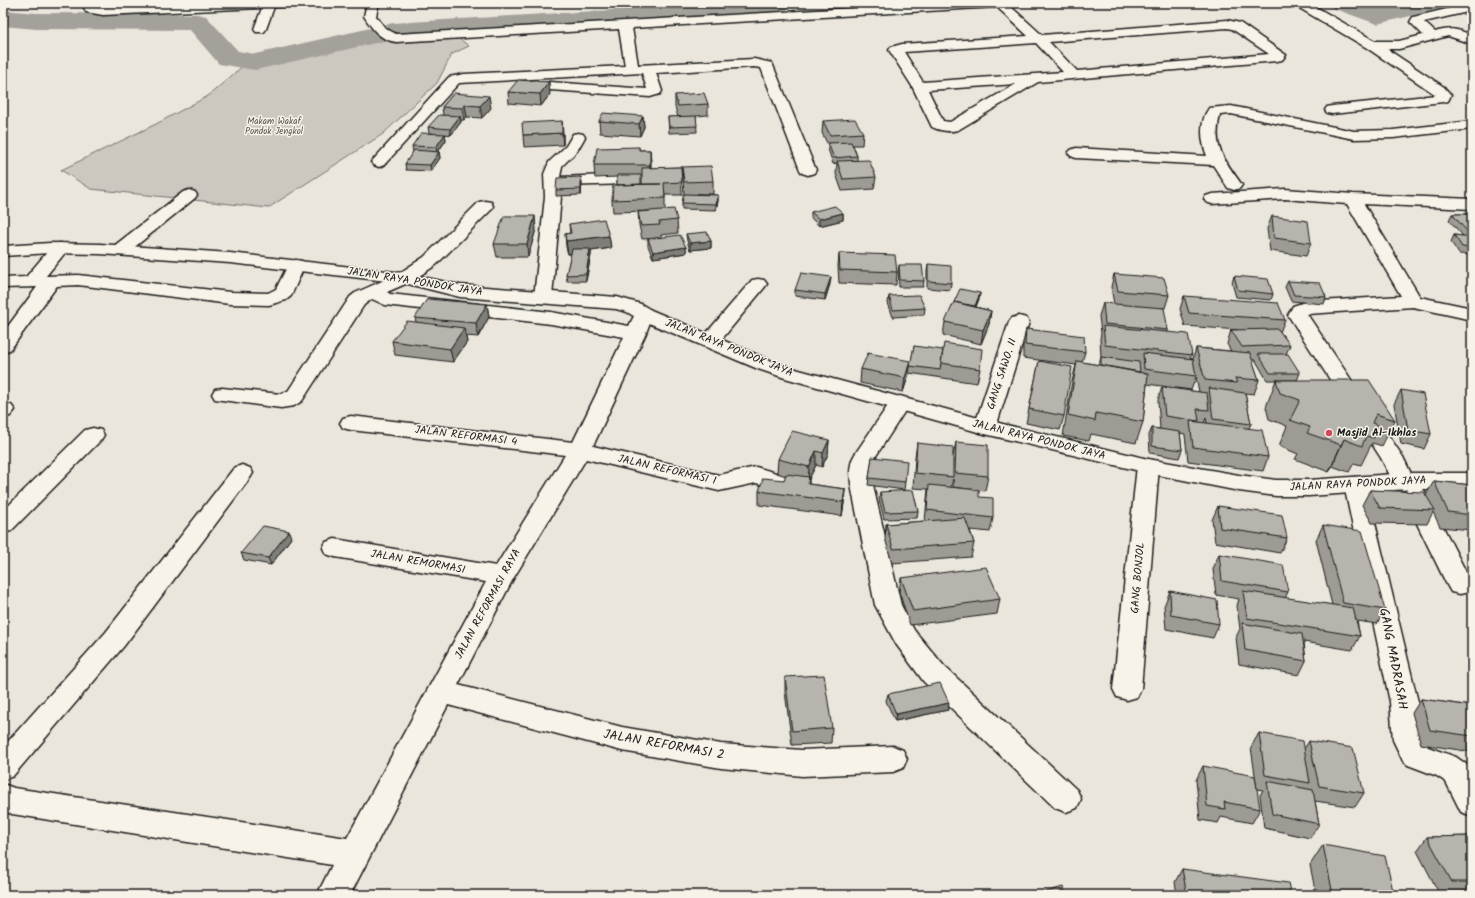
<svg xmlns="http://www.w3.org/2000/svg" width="1475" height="898" font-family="Kalam,sans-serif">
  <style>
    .green { fill: #ccc8c0; stroke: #74726e }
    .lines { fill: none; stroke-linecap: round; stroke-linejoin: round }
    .river { fill: #a3a19a; fill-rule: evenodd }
    .street-casing { stroke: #1c1c1c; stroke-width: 3 }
    .secondary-casing { stroke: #1c1c1c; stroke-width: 3 }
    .street { fill: #f7f3e8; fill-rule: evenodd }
    .secondary { fill: #f7f3e8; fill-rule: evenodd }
    .wall { fill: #9d9b94; stroke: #1c1c1c; fill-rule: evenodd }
    .shaded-wall { fill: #7f7e78; stroke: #1c1c1c }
    .building { fill: #b6b4ac; stroke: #1c1c1c }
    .poi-dot { fill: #d1495b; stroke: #f7f3e8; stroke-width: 1.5 }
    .labels { text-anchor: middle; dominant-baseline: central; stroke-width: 3; stroke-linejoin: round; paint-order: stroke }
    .far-park-label { font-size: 9px; fill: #51504d; stroke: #f7f3e8 }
    .street-label { font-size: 11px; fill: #1c1c1c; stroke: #f7f3e8 }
    .poi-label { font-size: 11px; font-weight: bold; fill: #1c1c1c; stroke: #f7f3e8; text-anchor: start }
    .near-street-label { font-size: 13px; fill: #1c1c1c; stroke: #f7f3e8 }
  </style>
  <rect width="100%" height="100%" fill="#eae6dc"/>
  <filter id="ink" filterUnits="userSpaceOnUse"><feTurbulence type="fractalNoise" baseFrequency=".025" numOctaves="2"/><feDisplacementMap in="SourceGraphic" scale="8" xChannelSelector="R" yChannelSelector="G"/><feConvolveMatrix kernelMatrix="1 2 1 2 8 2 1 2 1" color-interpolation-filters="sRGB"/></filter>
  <g filter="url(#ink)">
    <path class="green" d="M369,33L394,43L458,38L469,46L452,54L437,83L383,134L268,208L91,189L61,170L156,124L208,96L244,65Z"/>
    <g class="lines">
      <path class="river" d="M729,3H793C787,11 781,13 772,16L393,39L255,70L219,64L190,30L36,29L3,26V10L36,13L197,14L206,16L238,51L255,54L393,23Z
        M1328,3H1365L1379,8L1401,3H1448L1444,8L1377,24L1332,8Z"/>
      <defs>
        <path id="street" d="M82,3H94L95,6L103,7L208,3H301L299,6L274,7L266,29L264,32H256L254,29L262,8L103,15L86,12Z
          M367,3H379L376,16L385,28L396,34L940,3H1009L1008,4L1042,35L1227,20L1240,23L1286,55L1282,60L1277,61L1038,82L958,130C950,132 940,131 932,127L912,86L889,50L891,47L902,44L1028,36L997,7L632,28L638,65L754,59L772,63L816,170L814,173L808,175L802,173L800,170L761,68L754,67L656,73L662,91L660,94L650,97L550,90L545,89L543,86L545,83L550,82L647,89L642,73L459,83L384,165L379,167L374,165L371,162L374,159L449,77L464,74L625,66L619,29L396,42C380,40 372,29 364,16ZM1227,28L1232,29L1269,54L1077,71L1049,42ZM1036,43L1063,72L923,82L904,52ZM1016,84L950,122L943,121L928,90Z
          M1294,3H1309L1375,41H1399L1423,35L1410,22L1413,17L1472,3V11L1424,22L1435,32C1451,27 1457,29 1472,35V44L1448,36L1399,49H1387L1444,87L1451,95L1448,101L1443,102L1332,114L1327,113L1325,110L1327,107L1332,106L1436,95L1367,48L1296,6Z
          M1231,106L1354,131L1393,130L1472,121V129L1393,138L1354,139L1231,114L1220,115C1212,148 1224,159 1242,185L1240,188L1234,190L1228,188L1213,165L1076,158L1071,156L1068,153L1071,150L1076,148L1207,156C1201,141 1199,122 1209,108Z
          M578,133L583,134L585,137L577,151L562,166L560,177L630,174L636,176L638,179L636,182L630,184L561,186V197L552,297L550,301L543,303L536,301L534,297L545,197L544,174L549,162L566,146L573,134Z
          M1285,189L1353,194L1472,199V209L1364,204L1420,297L1472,308V320L1413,307L1307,314L1403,457L1415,482L1412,487L1404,490L1396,487L1381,458L1288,315L1293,306L1305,302L1401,296L1347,204L1285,199L1212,204L1206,202L1204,199L1206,196L1212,194Z
          M189,190L195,192L197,195L195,198L126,254L120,255L114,254L111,250L114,246L183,192Z
          M485,201L491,202L493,206L491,210L436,265L410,282L387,292L390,294L551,312L629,326L637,310L644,308L651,310L653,314L646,333L593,446L719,475L756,467L786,476L789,481L786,486L778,489L756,483L719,491L586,459L513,579L458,685L622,727L721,744L802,750L893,746L903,750L907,759L903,768L893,772L802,776L721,768L622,751L448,705L350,895H317L332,865L12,814L3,811V784L14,788L347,838L486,582L335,557L326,554L323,548L326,542L335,539L496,566L565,455L351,430L343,428L340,423L343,418L351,416L573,442L624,337L551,324L385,305L372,299L364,305L302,401L294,406L281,408L222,400L215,399L212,394L215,389L222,388L281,394L288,391L350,297L355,293L398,274L424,257L479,202Z
          M60,243L66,244L69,248L46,276L78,275L230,292L268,293L276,289L290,261L296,260L302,261L305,265L291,296L286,300L269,305L230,304L78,285L57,286L10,350L3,352V333L37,287L3,288V278L26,277L54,244Z
          M758,279L764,280L767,284L764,288L717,345L710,347L703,345L700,341L703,337L752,280Z
          M1019,316L1026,318L1029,322L996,427L993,432L985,434L977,432L974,427L1009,322L1012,318Z
          M900,396L907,398L910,403L874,459L872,473L874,490L901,605L914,630L944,666L1077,790L1081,799L1077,808L1066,812L1055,808L924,682L896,644L875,605L852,490C850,477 848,465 855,454L893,398Z
          M3,404L11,405L15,410L10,416L3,418Z
          M93,428L101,430L104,435L101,440L11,531L3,533V511L85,430Z
          M1148,459L1156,461L1159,466L1141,689L1137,697L1127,700L1117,697L1113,689L1137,466L1140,461Z
          M242,465L250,468L253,473L250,478L124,646L13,776L3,780V747L106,632L234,468Z
          M1355,477L1363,480L1366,485L1418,702L1421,739L1428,747L1456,757L1466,764L1472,774V816L1461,812L1446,782L1437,776L1408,765L1403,761L1393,740L1390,702L1344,485L1347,480Z
          M1415,487L1423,489L1427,495L1472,584L1469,592L1460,594L1451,592L1447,585L1403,495L1407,489Z"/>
        <path id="secondary" d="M50,243L100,244L230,253L404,273L460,285L617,297L641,304L651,310L772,361L799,370L986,420L1148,459L1239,475L1276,480H1309L1408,473H1472V489H1408L1309,496H1276L1239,491L1148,473L985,434L785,378L758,369L637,318L627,312L616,309L460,297L404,283L230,263L100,254L50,253L3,256V246Z"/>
      </defs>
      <use href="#street" class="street-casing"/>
      <use href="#secondary" class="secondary-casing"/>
      <use href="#street" class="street"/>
      <use href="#secondary" class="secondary"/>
    </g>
    <path class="wall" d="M508,92L550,94L541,106L509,103Z
      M454,93L491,108L482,118L467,117L464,120H461V122L451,135L445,134L446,140L438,152H439L440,158L431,171L406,170L405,164L413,152L412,146L441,134L429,133L428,127L443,115L442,107Z
      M675,95L708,104V115L696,116L697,132L669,133L668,117H678L675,107Z
      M643,116L644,127L640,136L600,133L599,121Z
      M823,121L863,133L862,145H853L857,156V161L876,177L874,189L842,191L836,174L837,163L833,164L828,149V145L822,133Z
      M563,133V145L524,147L523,135Z
      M639,147V150H650L651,168L681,167L682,195H665V210L677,220L678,233L661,235V238L642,239L639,225L638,212L650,211L613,212L612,200L617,185V177L595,178L594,165Z
      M682,167L713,181V194H697L718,195V201L716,210L682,209V203L684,194Z
      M581,177L582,183L581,195L556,196V190Z
      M811,212L843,213V220L819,226L811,218Z
      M1452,214H1472V255L1459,254L1451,242L1454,235L1463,236L1449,220Z
      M1272,216L1311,243L1306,256L1270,251L1267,229Z
      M569,224L609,236L611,248L591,251V255L586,281H567L566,275L571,254H568L566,247L565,234L570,233Z
      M536,229L528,257H497L494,244Z
      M686,234L711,241V248L690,250L687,241Z
      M648,239L686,247V253L653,258L648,246Z
      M839,253L897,272L896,285L839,283L838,266Z
      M928,264L951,283L950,290L927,288V271Z
      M899,265L924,281L923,287H899L898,271Z
      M1114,274L1169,295L1165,308H1161L1168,330V332L1192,355L1190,358L1193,359L1196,348L1231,351L1227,344L1231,330H1238L1185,326L1180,309L1184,296L1285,320L1280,332L1290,345L1286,354L1300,373L1297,380H1267L1256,361V360H1252L1259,380L1254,394L1245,393L1251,424L1249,428L1268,457L1263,471L1188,461L1185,435V434L1180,433L1182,450L1179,458L1150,453L1149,435L1152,428L1160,429L1158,400L1162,387L1199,392L1196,377L1191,390L1147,384L1143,422L1136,443L1091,434L1089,441L1063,436L1072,381L1076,365L1023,358V343L1026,329L1085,352L1082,362L1099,365L1101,357L1100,339L1101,333L1099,316L1103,303L1114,304L1111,287ZM1206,418L1207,423H1204Z
      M1234,276L1273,294L1271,300L1236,297L1232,283Z
      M1288,281L1326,297L1324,304L1291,301L1285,287Z
      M830,284L825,300L795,296V290Z
      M980,293L979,299L976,307L991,311L989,324L981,344L943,335L945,322Z
      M889,296L925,308L924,315L893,317L888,303Z
      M487,304L489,317L478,337L466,336L467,342L453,362L395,355L392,341L416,322L415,318Z
      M914,346L980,369L977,383L909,373Z
      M1039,361L1064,416L1060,430L1026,423Z
      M861,369L909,374L903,392L860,383Z
      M1276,380L1395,420L1382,446L1372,443L1361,465L1354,463L1349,472L1332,466L1329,472L1295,459L1298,454L1279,446L1287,426L1269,419L1266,407Z
      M1401,390L1431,434L1424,449L1401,444L1394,404Z
      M829,440L828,454L822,467L816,465L809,479V484L845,489L844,503L842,516L759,505V491L784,480L786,476L777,473L778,459Z
      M956,442L988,476L985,491L953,487V479L951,487L979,497L993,518L990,532L970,530L974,543L971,557L892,563L885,538L886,524L925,521L927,499L928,489L913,488L915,457L917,443L953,456Z
      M872,457L905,482L904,490L868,485Z
      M1434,481L1472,485V530L1440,527L1433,512L1427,524L1372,523L1362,505L1370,490L1426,495Z
      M880,492L918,511L917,518L884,519L879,499Z
      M1218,506L1287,538L1280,553L1215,542L1212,520Z
      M1323,525L1385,610L1377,624L1357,621L1360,636L1352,650L1304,642L1306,661L1299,675L1239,664L1236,637L1240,629L1237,606L1239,599L1216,595L1213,569L1219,554L1288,592L1285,598L1332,605L1316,540Z
      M291,538L271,565L244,560L241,553Z
      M901,578L1000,599L997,614L910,625L899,592Z
      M1170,591L1219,624L1213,638L1166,629L1164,606Z
      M785,677L832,728L831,743L792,745L785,692Z
      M888,694L948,710L895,721L886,701Z
      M1421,699L1472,706V752L1421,744L1412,713Z
      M1259,733L1304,749L1309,741L1364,793L1355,807L1315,801L1319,824L1310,838L1264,828L1260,795L1263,790L1257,789L1251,747Z
      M1203,766L1260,809L1252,823L1221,817L1218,823L1200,820L1196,780Z
      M1472,836V895H1440L1417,851L1427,837Z
      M1323,845L1394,895H1316L1310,865Z
      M1182,869L1291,895H1177L1175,882Z"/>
    <path class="shaded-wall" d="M549,82L550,94L541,106L540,94Z
      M489,96L491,108L482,118L480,106Z
      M465,105L467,117L464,120L462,108Z
      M460,116L461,122L451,135L450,129Z
      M643,116L644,127L640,136L639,124Z
      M562,121L563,133V145L562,133Z
      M445,134L446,140L437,153L436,147Z
      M650,150L651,162L650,177Z
      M439,152L440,158L431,171L430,165Z
      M581,177L582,183L581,195Z
      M718,195V201L716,210V204Z
      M843,213V220L819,226V219Z
      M535,216L536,229L528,257L527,244Z
      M609,236L611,248L591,251V255L586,281V274L590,251L568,254L566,241Z
      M711,241V248L690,250V243Z
      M686,247V253L653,258V252Z
      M831,277L830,284L825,300V294Z
      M980,293L979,299L973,313L975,306Z
      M487,304L489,317L478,337L476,323Z
      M991,311L989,324L981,344L983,330Z
      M464,328L467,342L453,362L450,349Z
      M910,361L909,374L903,392L905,378Z
      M1344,439L1332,466L1329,472L1341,445Z
      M829,440L828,454L822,467L823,453Z
      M816,451V465L809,479L808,491L807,498L809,467Z
      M845,489L844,503L842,516L843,502Z
      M289,531L291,538L271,565L268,558Z
      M949,703L948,710L895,721L896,714Z"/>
    <path class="building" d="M518,80L549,82L540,94L508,92Z
      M454,93L489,96L480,106L465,105L462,108L442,107Z
      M704,93L708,104L678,106L675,95Z
      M603,113L643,116L639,124L599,121Z
      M439,115L460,116L450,129L428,127Z
      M696,116L697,126L669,127L668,117Z
      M855,119L863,133L830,135L823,121Z
      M562,121V133L523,135L522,123Z
      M421,133L445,134L436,147L412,146Z
      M851,142L857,156L834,158L828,143Z
      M639,147V150H650V165H594L597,148Z
      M414,150L439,152L430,165L405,164Z
      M869,160L876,177L843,179L837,161Z
      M711,166L713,181L684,182L682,167Z
      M681,167L682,182L664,183L665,198L612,200L613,185L661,184H642V168Z
      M617,175H641V184L617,185Z
      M581,177V189L556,190L557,178Z
      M684,194L718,195L716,204L682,203Z
      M835,206L843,213L819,219L811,212Z
      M674,209L677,220L659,222L660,225L641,226L638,212Z
      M1452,214H1472V230H1466Z
      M504,216H535L527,244H494Z
      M1272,216L1308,221L1311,243L1274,238Z
      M604,219L609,236L566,241L565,234L571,233L569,224Z
      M707,232L711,241L690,243L686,234Z
      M680,235L686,247L653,252L648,239Z
      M1454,235L1472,237V248L1462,247Z
      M572,249H590L586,274L566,275Z
      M839,253L895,255L897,272L840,270Z
      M928,264L951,266V283L928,281Z
      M899,265H922L924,281L900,280Z
      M801,273L831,277L825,294L795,290Z
      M1114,274L1164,278L1169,295L1118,291Z
      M1234,276L1268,279L1273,294L1238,290Z
      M1288,281L1320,283L1326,297L1294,295Z
      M960,289L980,293L975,306L954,302Z
      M919,295L925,308L893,310L889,296Z
      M1184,296L1278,303L1285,320L1189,313Z
      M427,299L487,304L476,323L415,318Z
      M954,302L991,311L983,330L945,322Z
      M1103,303L1164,308L1168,330L1105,324Z
      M407,321L464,328L450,349L392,341Z
      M1103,326L1188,334L1192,355L1105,345Z
      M1026,329L1084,336L1085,352L1025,345Z
      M1278,329L1290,345L1242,347L1231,330Z
      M944,343L982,349L980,369L941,363Z
      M914,346L943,350L940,370L910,366Z
      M1196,348L1250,353L1259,380L1235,378L1237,383L1205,380Z
      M868,353L910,361L905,378L861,369Z
      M1143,353L1193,359L1196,376L1144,369Z
      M1258,354H1288L1300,373H1270Z
      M1101,357L1139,362L1140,372L1101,365Z
      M1039,361L1072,367L1064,416L1029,409Z
      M1077,361L1148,374L1143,422L1096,413L1095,421L1068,415Z
      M1276,380H1369L1395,420L1376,414L1372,423L1380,426L1374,438L1366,436L1362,446L1344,439L1341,445L1307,433L1310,427L1290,420L1300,400L1280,393Z
      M1162,387L1207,393L1209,410L1197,409L1199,421L1165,416Z
      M1209,388L1245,393L1251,424L1213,419Z
      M1401,390L1423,394L1431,434L1408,430Z
      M1190,421L1262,430L1268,457L1193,447Z
      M1152,428L1180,432L1182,450L1152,446Z
      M792,431L829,440L823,453L816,451L809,467L778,459Z
      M956,442L988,445V476L955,473Z
      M917,443L953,447V477L915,473Z
      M872,457L907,461L905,482L869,478Z
      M786,474L809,477L808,484L845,489L843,502L759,491L763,478L784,480Z
      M1434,481L1472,485V515L1448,512Z
      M929,485L979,490V497L993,498V518L927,510Z
      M913,490L918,511L885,512L880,492Z
      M1370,490L1424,492L1435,510L1380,508Z
      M1218,506L1282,515L1287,538L1220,528Z
      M965,518L974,543L893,549L886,524Z
      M1323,525L1362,531L1385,610L1343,603Z
      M263,526L289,531L268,558L241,553Z
      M1219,554L1283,565L1288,592L1222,581Z
      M986,567L1000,599L913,611L901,578Z
      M1170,591L1217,600L1219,624L1171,615Z
      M1243,591L1353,608L1360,636L1247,618Z
      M1242,623L1302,634L1306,661L1245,650Z
      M824,675L832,728L792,731L785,677Z
      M940,683L949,703L896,714L888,694Z
      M1421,699L1472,706V736L1430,730Z
      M1259,733L1303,741L1310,783L1265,775Z
      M1309,741L1353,748L1364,793L1319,786Z
      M1203,766L1255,776L1260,809L1224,802L1225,809L1207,806Z
      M1267,781L1313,790L1319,824L1272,814Z
      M1472,836V882H1452L1427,837Z
      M1323,845L1385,856L1394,895H1333Z
      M1182,869L1288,883L1291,895H1187Z
      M1063,887L1067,895H1035Z"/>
  </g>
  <circle class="poi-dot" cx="1329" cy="433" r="4"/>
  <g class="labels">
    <g class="far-park-label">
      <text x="274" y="121">Makam Wakaf<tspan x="274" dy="10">Pondok Jengkol</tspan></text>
    </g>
    <g class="street-label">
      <text transform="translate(415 282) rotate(9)">JALAN RAYA PONDOK JAYA</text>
      <text transform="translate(729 348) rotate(22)">JALAN RAYA PONDOK JAYA</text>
      <text transform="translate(1002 374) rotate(-72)">GANG SAWO. II</text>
      <text transform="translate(466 436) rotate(7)">JALAN REFORMASI 4</text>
      <text transform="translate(1039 440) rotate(14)">JALAN RAYA PONDOK JAYA</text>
      <text transform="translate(667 470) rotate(13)">JALAN REFORMASI 1</text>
      <text transform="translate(1358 484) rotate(-3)">JALAN RAYA PONDOK JAYA</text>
      <text transform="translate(418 562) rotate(10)">JALAN REMORMASI</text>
      <text transform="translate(1138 578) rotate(-85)">GANG BONJOL</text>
      <text transform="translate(488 604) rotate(-61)">JALAN REFORMASI RAYA</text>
    </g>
    <g class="poi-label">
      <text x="1337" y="433">Masjid Al-Ikhlas</text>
    </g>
    <g class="near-street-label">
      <text transform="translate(1393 659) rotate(79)">GANG MADRASAH</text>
      <text transform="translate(664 745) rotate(10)">JALAN REFORMASI 2</text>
    </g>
  </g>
  <rect width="1475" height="898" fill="none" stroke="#f7f3e8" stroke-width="16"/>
  <rect x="8" y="8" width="1459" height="882" fill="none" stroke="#1c1c1c" stroke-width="1.5" filter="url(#ink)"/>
</svg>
